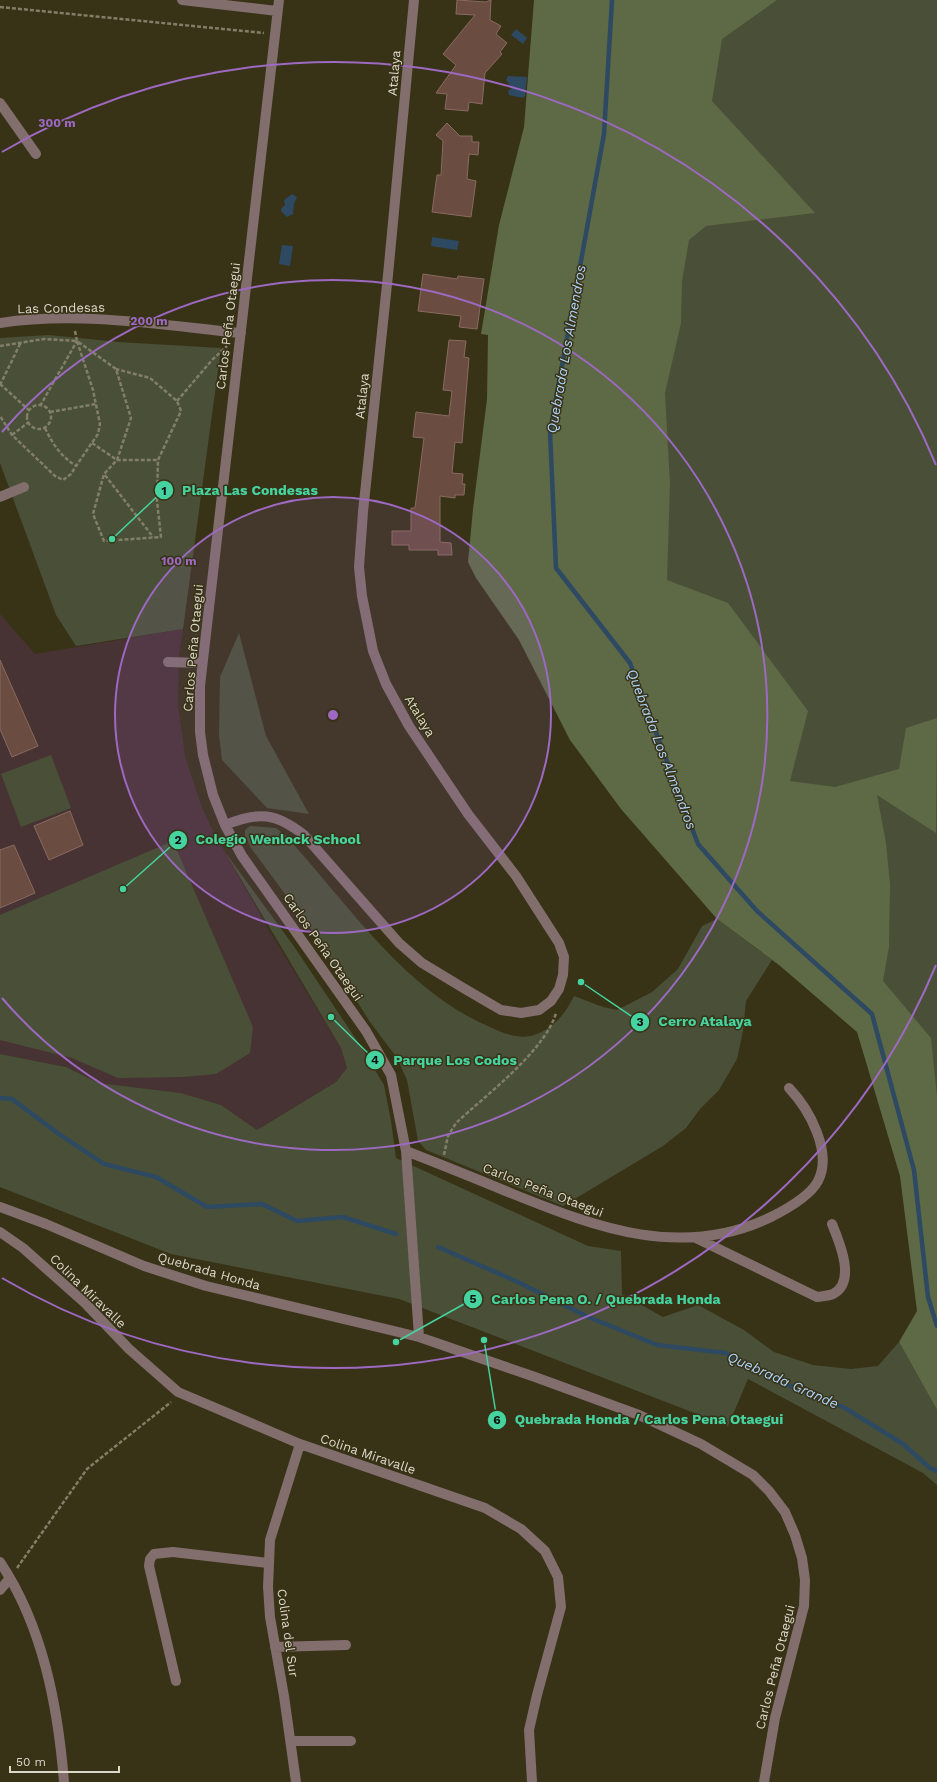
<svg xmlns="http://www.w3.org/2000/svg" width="937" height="1782" font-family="'Work Sans',sans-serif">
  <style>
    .education { fill: #483334 }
    .green { fill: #495037 }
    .forest { fill: #5e6946 }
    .water { fill: #2e4962 }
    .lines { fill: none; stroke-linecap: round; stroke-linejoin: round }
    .stream { stroke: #2e4962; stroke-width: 4.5 }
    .building { fill: #6a4c41; stroke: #896a5f }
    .path { stroke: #827e68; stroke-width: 2.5; stroke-dasharray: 4 2; stroke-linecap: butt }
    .minor { stroke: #816e6d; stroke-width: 10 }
    .ring { fill: none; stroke: #9d69c2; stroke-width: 2 }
    .labels { text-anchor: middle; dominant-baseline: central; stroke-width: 3; stroke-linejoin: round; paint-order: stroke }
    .street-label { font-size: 13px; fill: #dcd9c9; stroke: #383217 }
    .water-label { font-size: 14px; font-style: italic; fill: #add4fa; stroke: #383217 }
    .centre { fill: #9d69c2; stroke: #383217; stroke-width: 2 }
    .ring-label { font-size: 12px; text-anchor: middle; font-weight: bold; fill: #9d69c2; stroke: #383217; stroke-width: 3; stroke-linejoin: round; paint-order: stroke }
    .leader { fill: none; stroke: #45d49f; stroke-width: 1.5 }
    .callout-dot { fill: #45d49f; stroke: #383217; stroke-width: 1.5 }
    .mark-label { font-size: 12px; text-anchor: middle; font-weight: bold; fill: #111 }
    .callout-label { font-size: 14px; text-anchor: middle; font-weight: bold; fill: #45d49f; stroke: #383217; stroke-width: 3; stroke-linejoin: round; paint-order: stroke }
  </style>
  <rect width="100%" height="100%" fill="#383217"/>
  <path class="education" d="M0,614L35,654L183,629L179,655L178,705L185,756L201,805L212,829L266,925L341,1048L347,1068L336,1082L257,1130L221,1105L181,1093L99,1083L66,1067L0,1054Z"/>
  <path class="green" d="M642,0H937V1238L930,1166L571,440Z
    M49,335L118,342L221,348L183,629L76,646L56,615L0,463V338Z
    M239,633L266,736L309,814L267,808L222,760L219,735L220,677Z
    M51,755L71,808L21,827L1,774Z
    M250,826L276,828L285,835C346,901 404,991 490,1027C503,1033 519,1040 534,1035C553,1029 566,1013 574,996L603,1007L617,1010L652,992L678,969L702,926L717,919L772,960L746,1001L743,1031L737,1059L719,1090L700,1109L686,1128L663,1146L563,1206L426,1150L418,1141L407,1080L397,1058L370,1022L313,932L251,848L245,836V830Z
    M173,841L253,1027L250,1053L216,1074L183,1077L118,1078L72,1058L0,1040V915Z
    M225,852L293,945L360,1045L384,1085L391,1121L396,1158L588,1246L621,1251L622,1294L663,1317L698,1305L744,1330L774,1352L813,1365L851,1369L878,1366L899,1342L937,1410V1485L923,1473L748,1379L728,1426L399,1299L171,1254L0,1187V1054L66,1067L99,1083L181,1093L221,1105L257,1130L336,1082L347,1068L341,1048Z"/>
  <path class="forest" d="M534,0H777L722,39L712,101L815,213L706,226L689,240L682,281L681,323L665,393L670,484L667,580L728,603L808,711L790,781L835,787L899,769L906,728L937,718L936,833L877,795L886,843L890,884L889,947L883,981L931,1038L937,1096V1410L899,1342L917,1311L900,1176L857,1032L779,965L717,919L621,809L570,740L519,640L476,578L468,562L473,509L487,399L488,335L481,334L499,225L524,127Z"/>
  <path class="water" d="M516,29L527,38L523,44L511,35Z
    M508,76L527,77L525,96L523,98L509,95L508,91L512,88L506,80Z
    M292,194L297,197L294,204L293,214L287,217L281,211V209L285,205L284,200Z
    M432,237L459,241L457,250L431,246Z
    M282,245L293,246L290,266L279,264Z"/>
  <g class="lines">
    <path class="stream" d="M612,0L604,134L550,432L556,568L630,663L698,844L757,911L872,1014L914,1170L928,1297L937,1326
      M0,1098L12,1099L59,1134L104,1164L156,1177L207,1207L262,1204L297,1221L343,1217L396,1234
      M438,1247L518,1282L586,1316L657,1345L726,1353L783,1383L845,1408L903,1444L930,1468L937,1471"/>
  </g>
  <path class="building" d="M457,0L486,2L491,0L490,20L501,26L496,34L507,43L500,52L502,54L485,73L482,104L469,102L468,111L445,109L447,94L436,93L456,65L443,54L475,15L456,14Z
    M447,123L460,136H472V142H479L478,155L469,154L467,179L476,181L471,217L432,212L437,175H441L443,141L436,135Z
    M423,274L457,279L458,276L484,279L477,329L459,327L461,316L418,311Z
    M449,340L466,341L464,357L469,358L462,443L455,442L452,473L463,474L462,484H465L464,495H455V498L440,496V542L451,543L452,555H438V550H409V545H392V531H411V508H415L424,438L413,437L416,412L449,416L452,391L443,390Z
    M0,660L38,746L12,757L0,729Z
    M70,811L83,845L49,860L34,826Z
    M14,845L35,893L0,908V850Z"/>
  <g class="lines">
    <path class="path" d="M0,7L264,33
      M75,331L77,341L116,369L131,418L117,460L104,474L93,514L104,541L161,537L157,501L158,460L181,411L177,401L150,378L116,369
      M0,346L44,339L77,341L93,390L100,424L98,434L76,466L71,474L63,480L55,476L12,435L0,416
      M0,384L30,411
      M0,385L21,342
      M177,401L212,360L227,346
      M27 417a12 12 0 1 1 24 0a12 12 0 1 1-24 0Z
      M40,406L77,341
      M50,412L96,404
      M45,428C53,445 61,456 76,466
      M12,435L29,422
      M92,443L117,460H158
      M105,475L153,537
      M444,1155L448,1136L456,1123C486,1095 545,1051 556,1013
      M17,1568L87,1469L171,1402"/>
    <path class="minor" d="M182,0L277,11
      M279,0L200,686V732L203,755L213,795L225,825L242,856L366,1031L391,1075L406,1151L419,1337
      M0,103L36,154
      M0,323C79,311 161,325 241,333
      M0,497L24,487
      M168,662L202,663
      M225,825C259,811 276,813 304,835L399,943L422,963L465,989L501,1010L521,1013L539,1010L551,1001L559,989L563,975L564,957L559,943L516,876L468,814L409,726L386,684L373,651L362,596L359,567L363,512L388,275L414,0
      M406,1151C442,1165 477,1179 513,1194C598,1228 682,1260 771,1217C787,1209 810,1196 818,1181C833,1152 809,1109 789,1088
      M0,1207L46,1224L144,1266L206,1286L419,1337L535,1377L639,1415L701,1444L753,1475L769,1491L785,1512L795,1535L802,1558L805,1580L804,1606L775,1718L764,1782
      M0,1232L23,1248L85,1303L129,1349L178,1392L300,1444L485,1508L521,1529L545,1551L558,1577L561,1607L537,1695L529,1730L532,1782
      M696,1238L817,1297C822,1296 828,1296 833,1294C857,1282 839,1241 832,1224
      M0,1562C43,1626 58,1707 64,1782
      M0,1590L10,1578
      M275,1647L346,1645
      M176,1681L149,1566L150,1559L154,1554L173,1552L268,1563
      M291,1741H351
      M296,1782L284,1696L270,1617L268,1587L270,1540L300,1444"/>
  </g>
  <circle cx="333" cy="715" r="218" fill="#9d69c2" fill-opacity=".12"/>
  <g class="ring">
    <circle cx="333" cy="715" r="218"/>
    <path d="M2 432A435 435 0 1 1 2 998"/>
    <path d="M936 965A653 653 0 0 1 2 1278M2 152A653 653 0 0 1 936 465"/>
  </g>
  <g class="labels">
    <g class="street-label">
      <text transform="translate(394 73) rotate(-85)">Atalaya</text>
      <text transform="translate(61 308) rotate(-1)">Las Condesas</text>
      <text transform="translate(228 326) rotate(-83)">Carlos Peña Otaegui</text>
      <text transform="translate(362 396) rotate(-84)">Atalaya</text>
      <text transform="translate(193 648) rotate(-85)">Carlos Peña Otaegui</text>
      <text transform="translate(420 716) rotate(59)">Atalaya</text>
      <text transform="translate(323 947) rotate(55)">Carlos Peña Otaegui</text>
      <text transform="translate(543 1190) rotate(21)">Carlos Peña Otaegui</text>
      <text transform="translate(209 1271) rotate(16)">Quebrada Honda</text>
      <text transform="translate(88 1291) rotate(44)">Colina Miravalle</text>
      <text transform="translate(368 1454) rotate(19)">Colina Miravalle</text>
      <text transform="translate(288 1633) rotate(82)">Colina del Sur</text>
      <text transform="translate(775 1667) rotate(-76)">Carlos Peña Otaegui</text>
    </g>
    <g class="water-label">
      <text transform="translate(566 349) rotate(-80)">Quebrada Los Almendros</text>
      <text transform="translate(662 749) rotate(69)">Quebrada Los Almendros</text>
      <text transform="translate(783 1380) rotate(24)">Quebrada Grande</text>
    </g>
  </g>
  <circle cx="333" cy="715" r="6" class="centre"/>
  <g class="ring-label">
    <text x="57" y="127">300 m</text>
    <text x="149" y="325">200 m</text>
    <text x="179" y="565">100 m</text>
  </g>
  <path class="leader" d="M112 539L164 490M123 889L178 840M581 982L640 1022M331 1017L375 1060M396 1342L473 1299M484 1340L497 1420"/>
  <g class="callout-dot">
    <circle cx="112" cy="539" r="4"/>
    <circle cx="123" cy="889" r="4"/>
    <circle cx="581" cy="982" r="4"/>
    <circle cx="331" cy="1017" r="4"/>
    <circle cx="396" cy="1342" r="4"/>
    <circle cx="484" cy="1340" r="4"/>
    <circle cx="164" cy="490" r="10"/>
    <circle cx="178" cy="840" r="10"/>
    <circle cx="640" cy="1022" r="10"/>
    <circle cx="375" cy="1060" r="10"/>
    <circle cx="473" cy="1299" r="10"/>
    <circle cx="497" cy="1420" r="10"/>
  </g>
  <g class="mark-label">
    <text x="164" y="495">1</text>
    <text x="178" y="844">2</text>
    <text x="640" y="1026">3</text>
    <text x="375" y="1064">4</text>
    <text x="473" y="1303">5</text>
    <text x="497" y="1424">6</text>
  </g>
  <g class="callout-label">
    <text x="250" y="495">Plaza Las Condesas</text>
    <text x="278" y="844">Colegio Wenlock School</text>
    <text x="705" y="1026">Cerro Atalaya</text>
    <text x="455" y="1065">Parque Los Codos</text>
    <text x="606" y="1304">Carlos Pena O. / Quebrada Honda</text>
    <text x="649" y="1424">Quebrada Honda / Carlos Pena Otaegui</text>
  </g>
  <path d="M10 1766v6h109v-6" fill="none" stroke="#dcd9c9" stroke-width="2"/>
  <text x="16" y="1766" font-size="12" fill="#dcd9c9" stroke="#383217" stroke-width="3" paint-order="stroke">50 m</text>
</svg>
